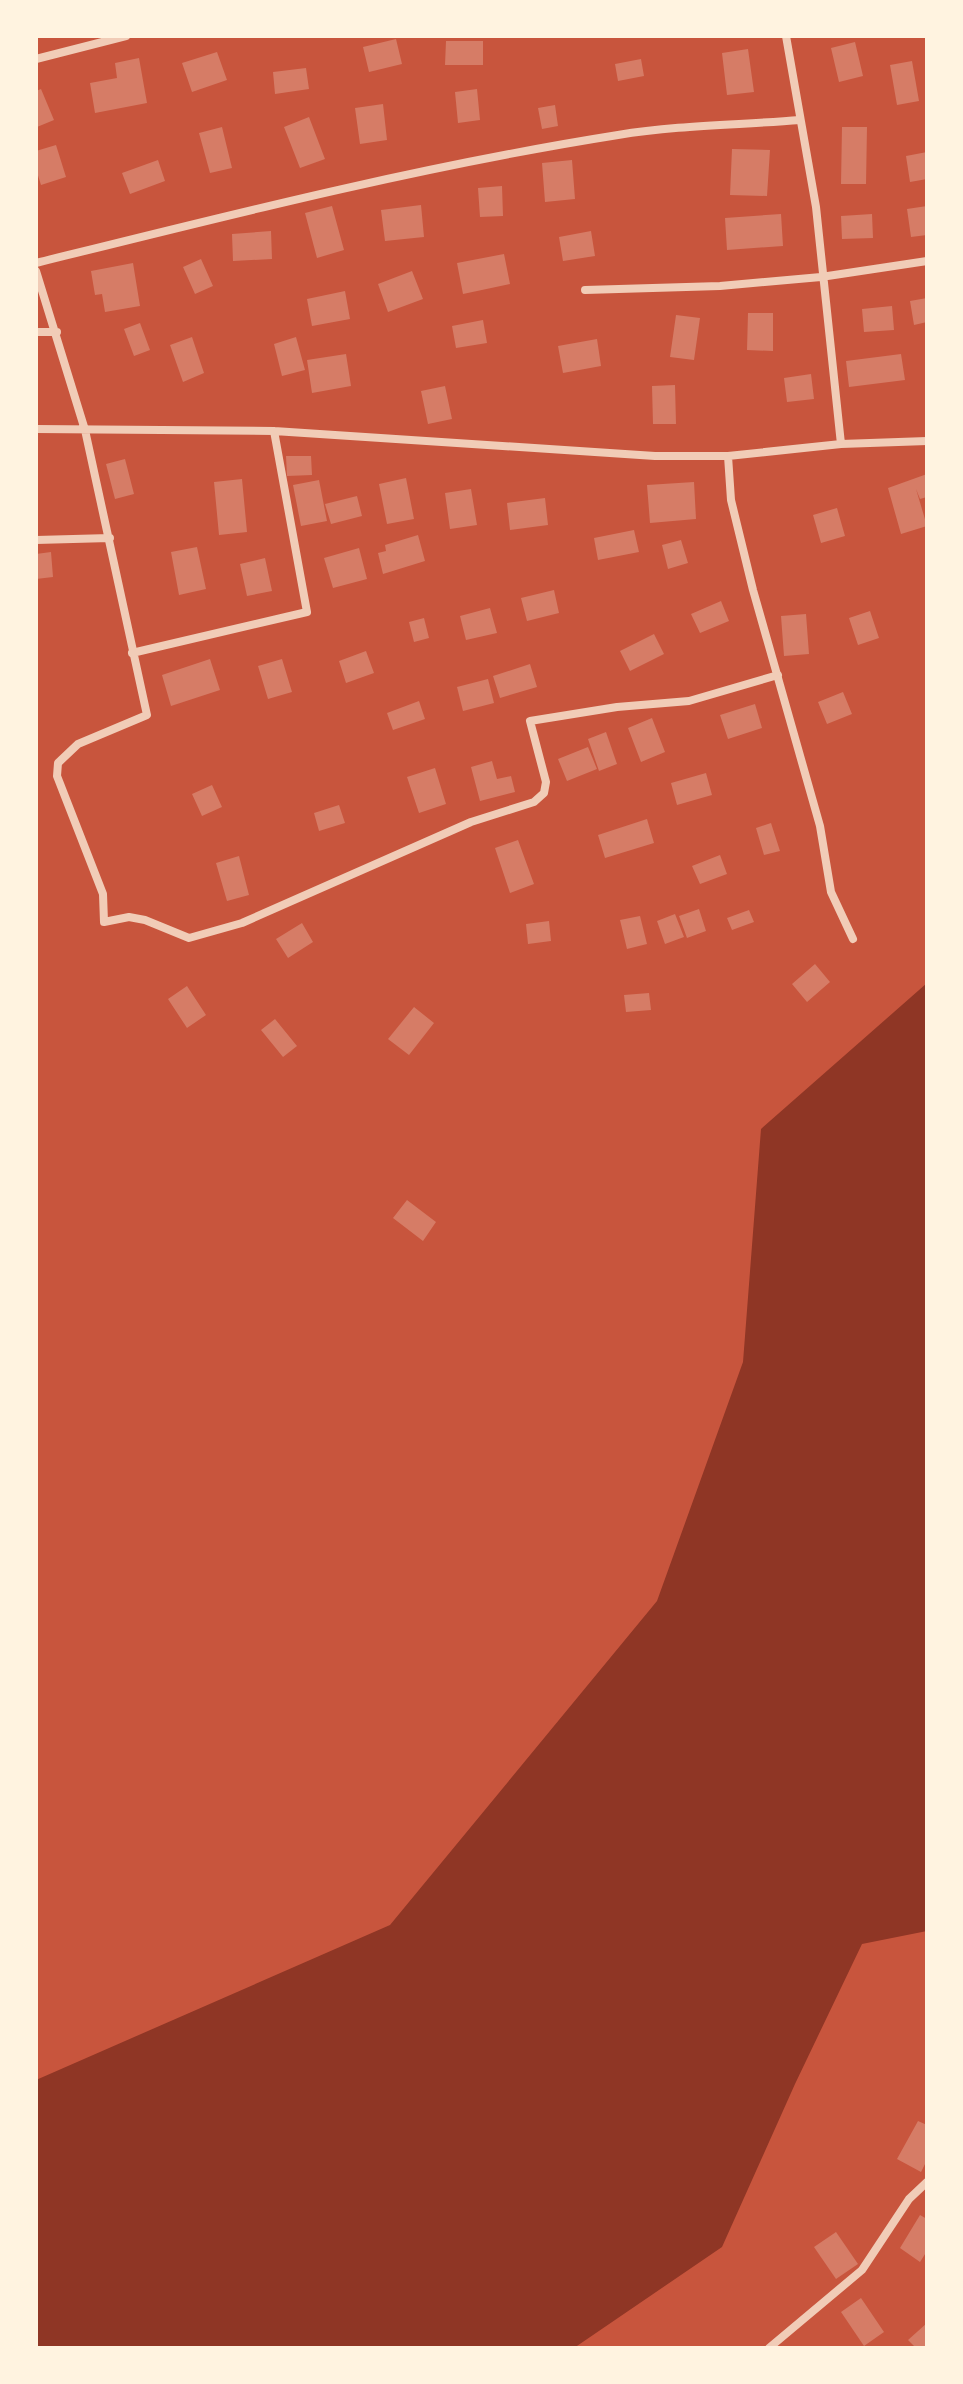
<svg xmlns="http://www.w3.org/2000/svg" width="963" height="2384" font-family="'Open Sans',sans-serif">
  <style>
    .water { fill: #8f3625 }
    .building { fill: #d67c66 }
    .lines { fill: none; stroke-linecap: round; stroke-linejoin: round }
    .minor { stroke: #f1ccb7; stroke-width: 8 }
  </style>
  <rect width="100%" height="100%" fill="#c8553d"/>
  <path class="water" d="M927,983V1931L862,1944L795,2084L722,2247L574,2348H36V2080L390,1925L657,1601L743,1362L761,1129Z"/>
  <path class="building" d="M396,39L402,64L369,72L363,47Z
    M446,41H483V65H445Z
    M855,42L863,76L839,82L831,48Z
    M748,49L754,92L727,95L722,53Z
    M217,52L227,80L192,92L182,63Z
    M139,58L147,103L95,113L90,83L117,78L115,63Z
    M641,59L644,76L618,81L615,64Z
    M912,61L919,101L897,105L890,65Z
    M306,68L309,89L275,94L273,72Z
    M41,89L54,120L37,127L36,91Z
    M477,89L480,120L458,123L455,92Z
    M383,104L387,140L360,144L355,108Z
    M555,105L558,126L542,129L538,108Z
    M309,117L325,159L300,168L284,127Z
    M222,127L232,168L210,173L199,133Z
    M842,127H867L866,184H841Z
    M56,145L66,177L41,185L36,169V151Z
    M732,149L770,150L767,196L730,195Z
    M927,152V179L910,182L906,156Z
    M158,160L165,181L130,194L122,173Z
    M572,160L575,199L545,202L542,163Z
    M502,186L503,216L480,217L478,188Z
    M421,205L424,237L385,241L381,210Z
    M332,206L344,250L317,258L305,213Z
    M927,206V235L911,237L907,209Z
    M781,214L783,246L727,250L725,218Z
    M872,214L873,238L842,239L841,216Z
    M271,231L272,259L233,261L232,234Z
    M591,231L595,256L563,261L559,237Z
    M504,254L510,284L463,294L457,263Z
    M201,259L213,286L195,294L183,267Z
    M133,263L140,306L105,312L102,294L95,295L91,271Z
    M412,271L423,299L388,312L378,284Z
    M345,291L350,319L312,326L307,299Z
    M927,298V322L914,325L910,301Z
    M892,306L894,330L864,332L862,309Z
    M748,313H773V351L747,350Z
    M676,315L700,318L694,360L670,357Z
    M483,320L487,343L456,348L452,326Z
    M140,323L150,350L134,356L124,329Z
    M192,337L204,373L183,382L170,345Z
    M296,337L305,370L282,376L274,344Z
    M597,339L601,366L563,373L558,346Z
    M346,354L351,386L312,393L307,360Z
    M901,354L905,380L849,387L846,361Z
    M811,374L814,399L787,402L784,378Z
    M675,385L676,424H653L652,386Z
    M445,386L452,419L428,424L421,391Z
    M286,456H311L312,475L287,476Z
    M125,459L134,494L115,499L106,464Z
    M927,474V497L920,499L916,489L927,526L901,534L888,488Z
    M406,478L414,519L387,524L379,484Z
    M242,479L247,532L219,535L214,482Z
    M319,480L327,521L301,526L293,485Z
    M694,482L696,519L650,523L647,485Z
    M471,489L477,525L450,529L445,493Z
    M357,496L362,516L331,524L325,504Z
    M545,498L548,525L510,530L507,503Z
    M837,508L845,536L821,543L813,515Z
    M634,530L639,552L598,560L594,538Z
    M418,535L425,561L383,574L378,553L386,551L385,545Z
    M681,540L688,563L668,569L662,545Z
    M197,547L206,589L179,595L171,552Z
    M359,548L367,579L333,588L324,558Z
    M51,552L53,577L36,579V554Z
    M265,558L272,591L247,596L240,564Z
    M554,590L559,613L527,621L521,598Z
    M721,601L729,621L700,633L691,614Z
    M490,608L497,633L466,640L460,616Z
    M870,611L879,638L858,645L849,618Z
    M806,614L809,654L784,656L781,616Z
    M424,618L429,638L414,642L409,622Z
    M654,634L664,654L630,671L620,651Z
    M366,651L374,673L346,683L339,661Z
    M210,659L220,690L171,706L162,675Z
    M282,659L292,692L268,699L258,666Z
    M530,664L537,687L500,698L493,676Z
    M488,679L494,703L463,711L457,687Z
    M843,692L852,714L827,724L818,702Z
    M419,701L425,719L393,730L387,713Z
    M755,704L762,728L728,739L720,715Z
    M652,718L665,752L641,762L628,728Z
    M606,732L617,764L599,771L588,739Z
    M588,747L597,769L567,781L558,759Z
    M492,761L497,779L511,776L515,792L480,801L471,767Z
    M435,768L446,804L419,813L407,777Z
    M706,773L712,795L677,805L671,783Z
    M212,785L222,807L202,816L192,794Z
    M339,805L345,823L319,831L314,813Z
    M647,819L654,843L605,858L598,835Z
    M771,823L780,851L764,855L756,828Z
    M518,840L534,884L510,893L495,848Z
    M720,855L727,874L700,884L692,866Z
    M239,856L249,895L227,901L216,863Z
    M699,909L706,931L687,938L679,916Z
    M749,910L754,922L732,930L727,918Z
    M675,914L684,937L665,944L657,921Z
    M640,916L647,944L627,949L620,920Z
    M549,921L551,941L528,944L526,924Z
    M302,923L313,942L288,958L276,939Z
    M815,964L830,982L807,1002L792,984Z
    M187,986L206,1015L187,1028L168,999Z
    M649,993L651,1010L626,1012L624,995Z
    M414,1007L434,1023L409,1055L388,1039Z
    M275,1019L297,1046L283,1057L261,1030Z
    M407,1200L436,1222L423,1241L393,1218Z
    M918,2121L927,2125V2160L921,2172L897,2159Z
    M920,2215L927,2219V2251L920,2262L900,2248Z
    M836,2232L858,2264L836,2279L814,2247Z
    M861,2298L884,2332L864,2346L841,2312Z
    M927,2323V2348H916L908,2340Z"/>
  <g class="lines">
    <path class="minor" d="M786,36L816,207L841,444
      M36,59L126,36
      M36,263C229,215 422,166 618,135C678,125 740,125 800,120
      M36,271L85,430L147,715L78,744L58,763L57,776L103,894L104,922L129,917L145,920L189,938L242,923L471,822L534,802L544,793L546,782L530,721L617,707L689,701L778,675
      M585,290L720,286L821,277L927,261
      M36,332H57
      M36,429L274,431L655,456H728L841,444L927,441
      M728,456L731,500L753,590L820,826L831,892L853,939
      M36,540L110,538
      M132,653L307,612L274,431
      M769,2348L862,2270L909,2199L927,2182"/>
  </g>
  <rect width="963" height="2384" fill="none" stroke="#fff3e0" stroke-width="76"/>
</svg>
